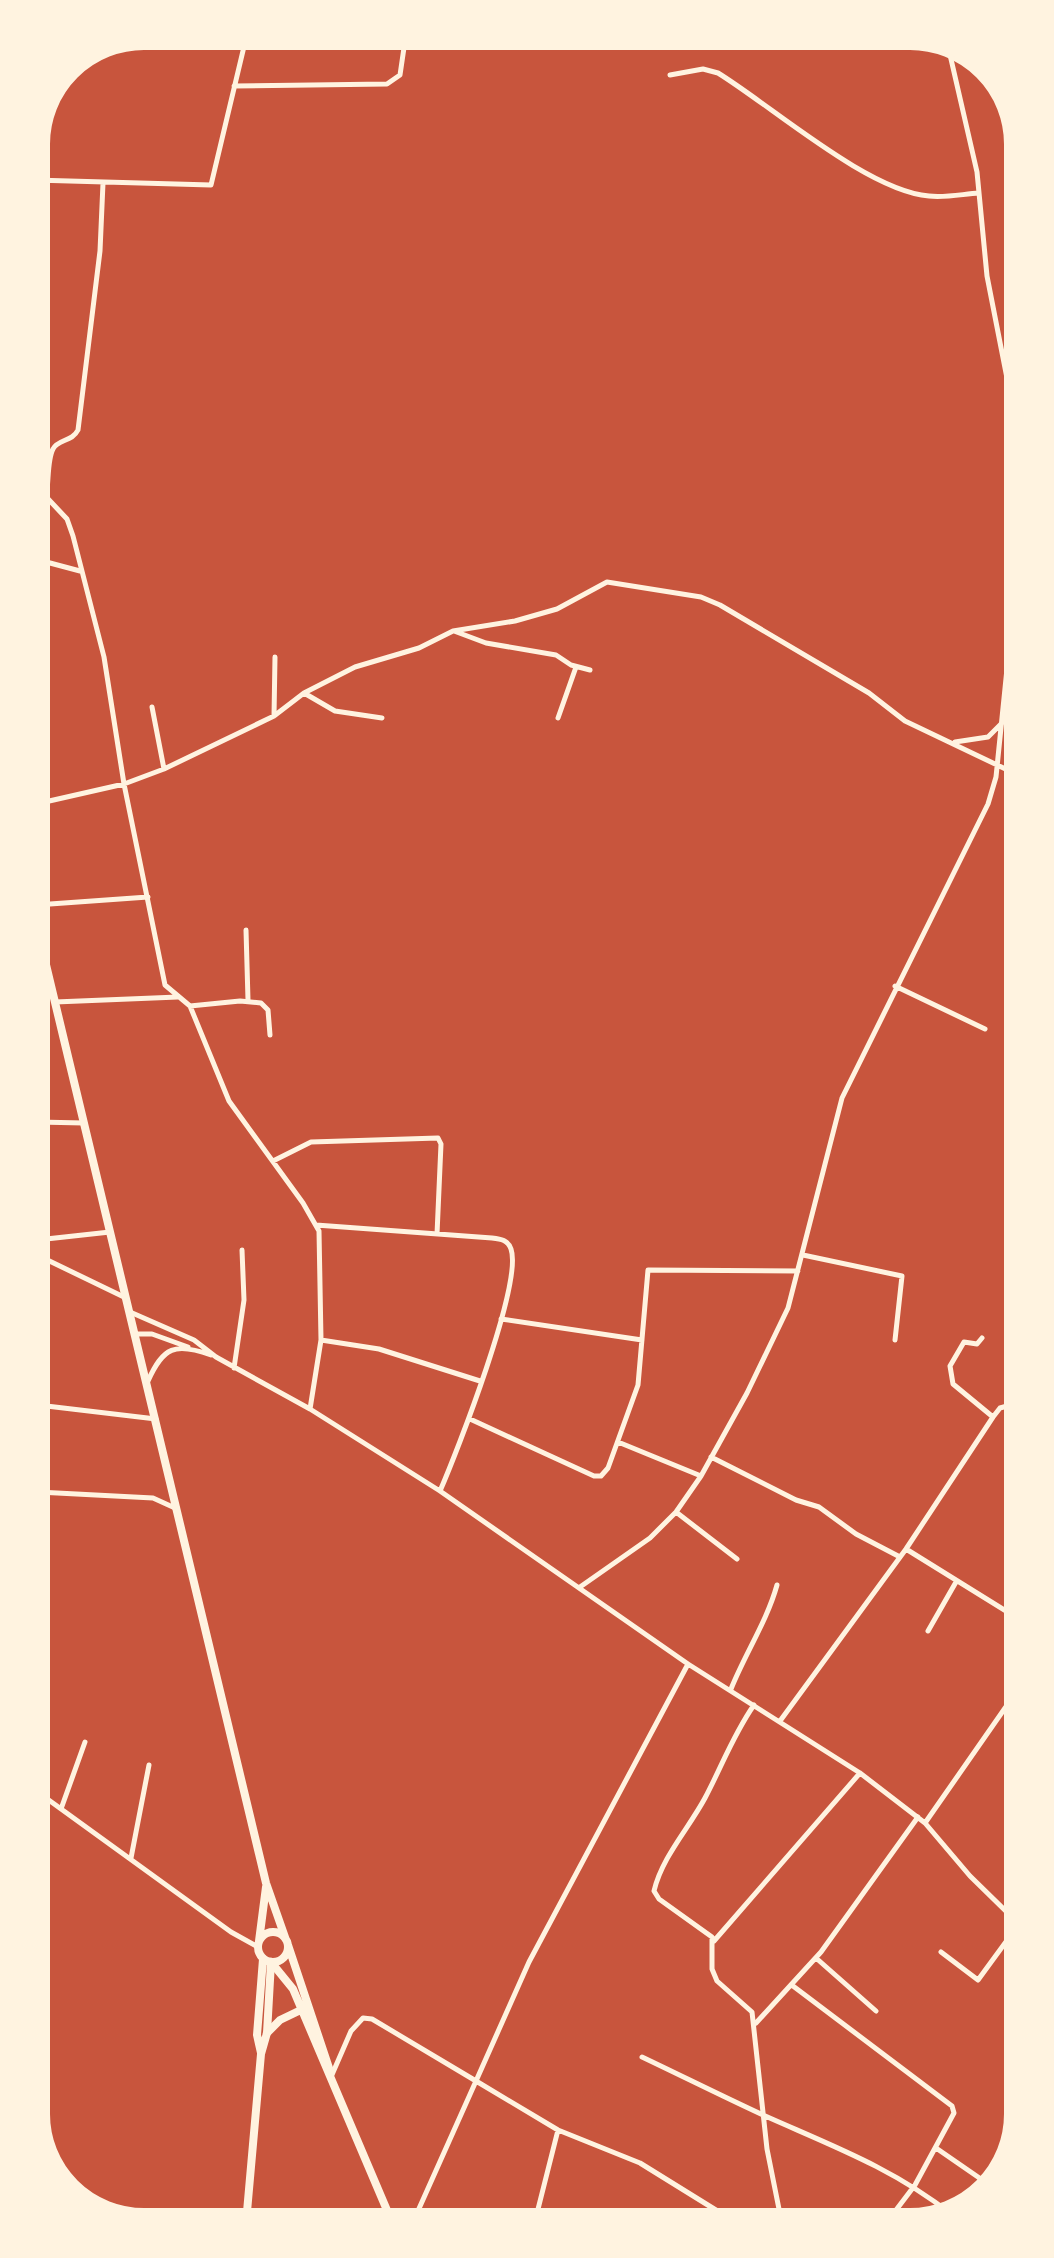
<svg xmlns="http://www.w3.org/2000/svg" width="1054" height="2258" font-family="Raleway,sans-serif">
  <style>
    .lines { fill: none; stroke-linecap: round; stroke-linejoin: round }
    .minor { stroke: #fff3e0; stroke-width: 5 }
    .secondary { stroke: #fff3e0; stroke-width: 8 }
    .primary { stroke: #fff3e0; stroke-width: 8 }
    .rim { fill: none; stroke: #fff3e0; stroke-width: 4 }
  </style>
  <rect width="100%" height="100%" fill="#c8553d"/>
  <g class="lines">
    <path class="minor" d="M948,46L977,172L987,276L1015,419
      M670,75L703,69L718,73C773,107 868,191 929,196C945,198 963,194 979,193
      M234,86L387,84L400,75L406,34
      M34,180L211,185L247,34
      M35,485L67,519L73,536L104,657L124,784L165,985L190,1006L229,1101L303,1203L319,1231L321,1340L310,1409
      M46,496C49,483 47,460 53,449C58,439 72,442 78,430L100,251L103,183
      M35,559L80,571
      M454,631L486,643L556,655L571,665L590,670
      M304,693L335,711L382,718
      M152,707L164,769
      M274,716L275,657
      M558,718L576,667
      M955,742L988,737L1002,723
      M36,804L124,784L164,769L274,716L304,693L355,667L419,648L453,631L515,621L557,609L607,582L701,597L720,605L869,693L905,721L1016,774
      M36,905L148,897
      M246,930L248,1000
      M1009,956L1016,932
      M895,986L985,1029
      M55,1002L178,997
      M190,1006L240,1001L261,1003L268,1010L270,1035
      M37,1122L84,1123
      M273,1161L311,1142L438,1138L441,1144L437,1234
      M316,1225L492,1238C501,1239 508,1240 511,1249C523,1283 457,1452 440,1491
      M37,1240L110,1232
      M37,1255L126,1298
      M803,1255L902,1276L895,1340
      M38,1309L47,1259
      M130,1312L194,1340L216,1357L310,1409L440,1491L688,1664L860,1773L925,1823L970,1876L1019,1924
      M501,1319L642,1340
      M136,1334H152L188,1347
      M982,1338L977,1344L964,1342L950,1366L953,1384L993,1417
      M321,1340L379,1349L480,1381
      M234,1368L244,1300L242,1250
      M148,1381C163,1347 175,1342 211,1355
      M38,1405L156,1419
      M470,1419L594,1476H601L608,1468L638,1385L648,1270L798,1271
      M618,1442L701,1476
      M711,1457L796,1500L819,1507L856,1534L900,1557
      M38,1492L153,1498L175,1508
      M676,1512L737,1559
      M906,1549L1019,1619
      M580,1587L650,1538L676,1512L701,1476L747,1393L788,1308L842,1098L988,804L996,777L1015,590
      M928,1631L956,1582
      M731,1689C745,1654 767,1621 777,1585
      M754,1705C733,1735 722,1766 705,1798C689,1828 662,1857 654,1891L659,1899L712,1937V1969L717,1981L752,2012L767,2149L781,2219
      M780,1721L906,1549L993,1417L1000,1408L1018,1403
      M39,1793L231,1932L258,1947
      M61,1809L85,1742
      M925,1823L1019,1688
      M131,1858L149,1765
      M714,1941L860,1773
      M941,1952L978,1980L1019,1924
      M816,1958L876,2011
      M793,1986L952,2106L954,2113L915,2185L890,2218
      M756,2023L821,1952L918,1817
      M642,2057C682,2076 722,2096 763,2115C830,2145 893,2168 951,2214
      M331,2077L351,2031L363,2018L372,2019L476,2081L529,1962L688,1664
      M936,2148L991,2186
      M535,2221L558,2130
      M413,2222L476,2081L558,2130L640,2163L732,2220"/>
    <path class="secondary" d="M261,2053L257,2035L263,1959
      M246,2223L261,2054L267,2033L271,1962"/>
    <path class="primary" d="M36,923L266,1883L286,1940
      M258 1947a15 15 0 1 1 30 0a15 15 0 1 1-30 0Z
      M259,1941L266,1887
      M288,1945L329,2068
      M271,1962L293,1989L392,2222
      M267,2033L280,2020L305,2008"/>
  </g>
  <path d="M0 0H1054V2258H0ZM144 48H910A96 96 0 0 1 1006 144V2114A96 96 0 0 1 910 2210H144A96 96 0 0 1 48 2114V144A96 96 0 0 1 144 48Z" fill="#fff3e0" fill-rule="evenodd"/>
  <path class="rim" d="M144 48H910A96 96 0 0 1 1006 144V2114A96 96 0 0 1 910 2210H144A96 96 0 0 1 48 2114V144A96 96 0 0 1 144 48Z"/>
</svg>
